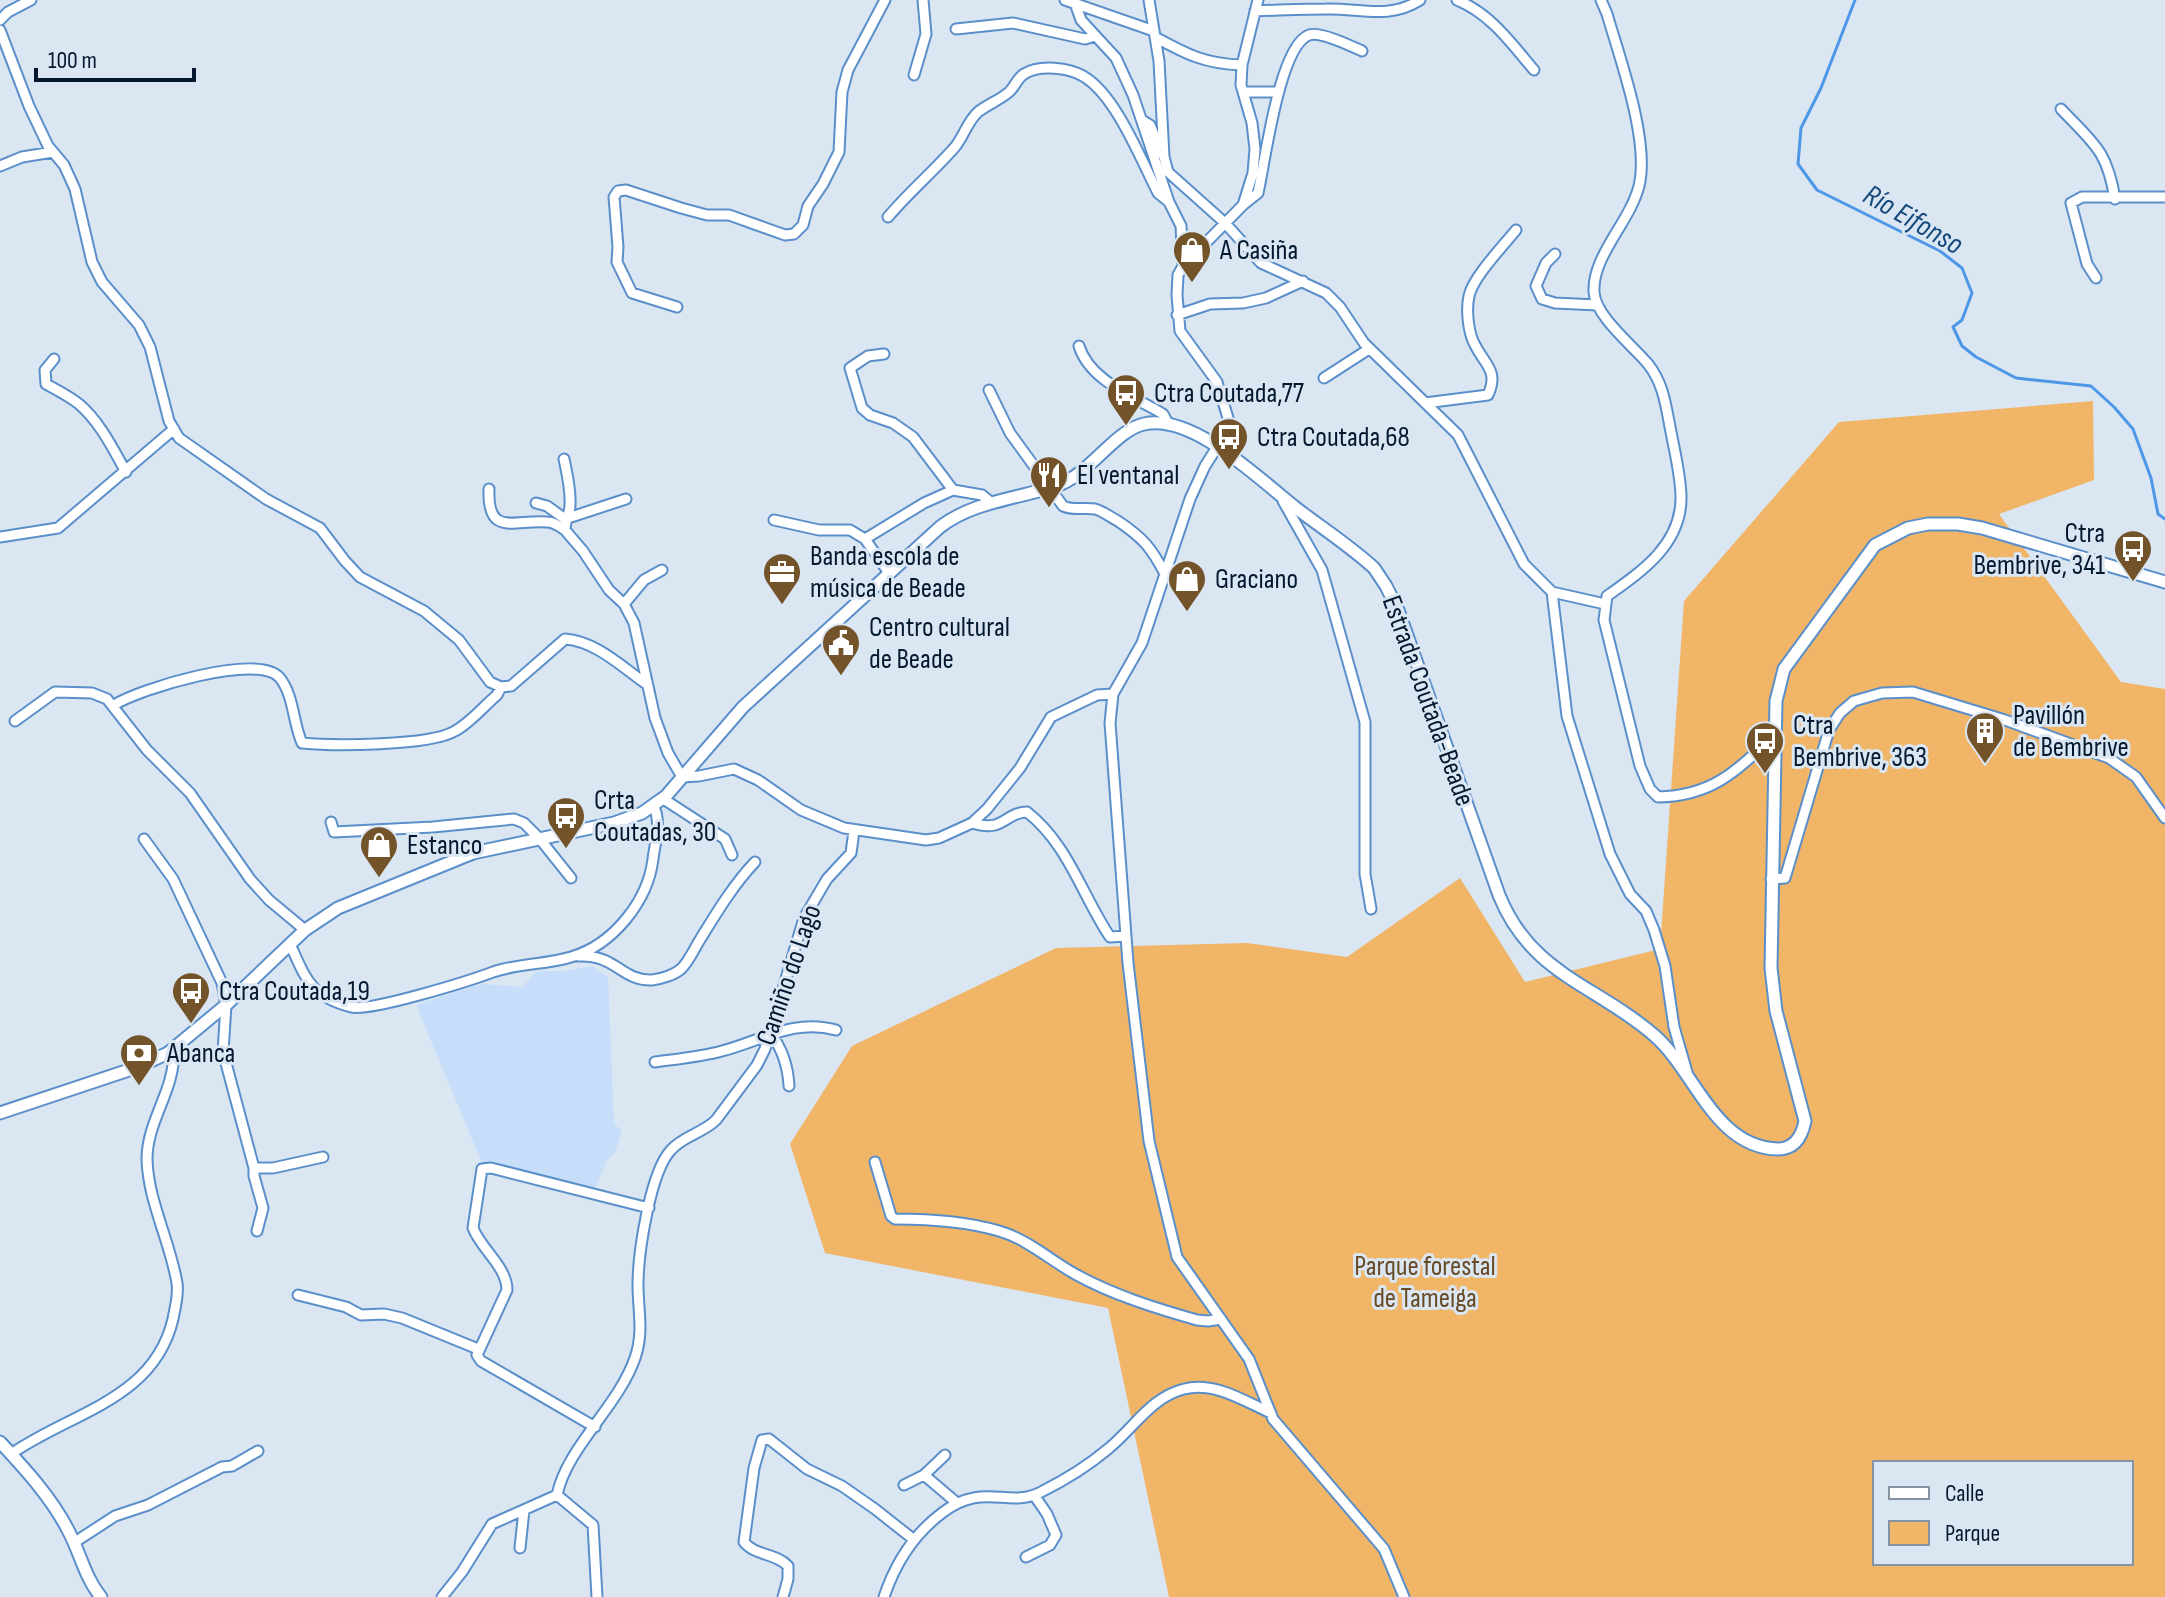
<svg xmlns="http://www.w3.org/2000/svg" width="2165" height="1597" font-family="'Sofia Sans Condensed',sans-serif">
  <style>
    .built { fill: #c6defa }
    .green { fill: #f1b567; fill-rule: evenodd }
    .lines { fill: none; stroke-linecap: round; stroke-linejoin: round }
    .stream { stroke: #4e97e7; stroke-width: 3 }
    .minor-casing { stroke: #5a8fca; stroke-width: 13 }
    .tertiary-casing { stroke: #5a8fca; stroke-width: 15 }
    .minor { stroke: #fff; stroke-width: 9 }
    .tertiary { stroke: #fff; stroke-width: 11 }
    .labels { text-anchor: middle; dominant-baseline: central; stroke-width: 6; stroke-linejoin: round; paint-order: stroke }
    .poi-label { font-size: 28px; fill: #04192f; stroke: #dbe6f3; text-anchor: start }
    .street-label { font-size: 28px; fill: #04192f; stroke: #dbe6f3 }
    .park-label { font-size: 28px; fill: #684b24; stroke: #dbe6f3 }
    .water-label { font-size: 30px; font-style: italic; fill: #174a7d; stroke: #dbe6f3 }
  </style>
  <rect width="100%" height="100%" fill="#dbe6f3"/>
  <path class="built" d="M592,966L608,977L614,1123L622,1132L614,1154L607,1160L594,1191L482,1163L416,1005L481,984L522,987L537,971H566Z"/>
  <path class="green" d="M2093,401L2094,480L1999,514L2121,682L2165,689V1597H1169L1108,1308L825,1253L790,1144L852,1046L1056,948L1247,943L1347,957L1460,878L1525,982L1660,949L1684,601L1839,422ZM1875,1463H2131V1563H1875Z"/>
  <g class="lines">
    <path class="stream" d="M1855,0L1821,88L1801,128L1798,164L1817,190L1940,251L1962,268L1972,293L1962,320L1953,327L1962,346L1976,357L2016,378L2091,386L2114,407L2133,429L2151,478L2158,514L2165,519"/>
    <defs>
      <path id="minor" d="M1065,0L1154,31
        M1149,0L1159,61L1164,157L1168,172L1225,223L1261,263L1326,293L1340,307L1364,343L1458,435L1524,564L1552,592L1605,604
        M1258,0L1242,65L1241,85L1252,123L1255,149L1253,173L1243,205L1183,266L1178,275L1177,295L1180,331L1217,382L1228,418V430L1205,466L1190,499L1142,643L1113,694L1110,723L1128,963L1149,1141L1177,1257L1249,1359L1273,1419L1384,1549L1404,1597
        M1457,0C1491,14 1511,43 1534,70
        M1601,0L1607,14C1620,59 1650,141 1639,186C1630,222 1592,256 1594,292C1595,316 1633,346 1648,364C1664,384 1666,407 1671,432C1675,453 1681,477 1681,498C1681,545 1641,572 1607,596L1604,620L1640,766L1650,789L1658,797C1713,796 1738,770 1775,734
        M1076,6L1081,20L1116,58L1133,95L1169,202L1181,226L1183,266
        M1255,11C1279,10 1303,9 1326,9C1359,8 1389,20 1420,0
        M0,20L8,12L31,0
        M956,29L1013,23L1085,39L1095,36
        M0,30L29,106L48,146L64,165L75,189L92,262L102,282L139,325L150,347L169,421L179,438L266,499L320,528L345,561L360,577L424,611L459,640L490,682L501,687L511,686L565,639C595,641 621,666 645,683
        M1155,37C1186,54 1205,64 1242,65
        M914,75L926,34L923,0
        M1243,92H1278
        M2061,109C2094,144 2107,150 2115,199
        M1142,120L1150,125L1162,154
        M0,166L22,157L53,152
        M1243,205L1258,193C1265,163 1279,46 1309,35C1320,31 1351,46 1362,51
        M888,217C909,192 933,172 955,147C964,136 967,122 978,112C988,104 1000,100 1009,92C1015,87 1017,78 1024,74C1040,64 1069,68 1083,76C1116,95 1141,160 1158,193L1169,202
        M1555,254L1546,263L1536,286L1542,299L1555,303L1597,305
        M2096,278L2087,264L2071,203L2082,197H2165
        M677,307L632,293L617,262L618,247L614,197L618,191L626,190L681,208L707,215H729L785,235L794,234L803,225L808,206L823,184L839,152L842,92L848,70L885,0
        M1177,315L1210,304L1243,303L1266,298L1303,281
        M1079,346C1090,381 1133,396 1163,414L1169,425
        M884,354L868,356L850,368L862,408L870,415L893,423L913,437L953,490L982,495L992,503
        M54,359L45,370L46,384C57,390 69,396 79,404C100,422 113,449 126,472
        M1324,378L1369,349
        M989,390L1010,433L1063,506C1074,511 1083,507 1095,509C1103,511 1110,517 1118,521C1143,538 1151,547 1165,574
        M1425,403L1488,395C1499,371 1485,365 1475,345C1468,333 1466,309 1469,296C1473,277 1504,245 1516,230
        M564,459C567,474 571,489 570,505C570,514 565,520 565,530L583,551L609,590L624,604L634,623L655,718L668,753L682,777L699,776L734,769L758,780L801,810L844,828L926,840L939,838L972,823L987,809L1020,768L1051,717L1097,695L1113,694
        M489,489C487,538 515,519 547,522C554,522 559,526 565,530
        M1283,501L1322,570L1365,722V874L1371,909
        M536,503L547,506L565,519L626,499
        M774,520L819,530H850L865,539L924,503L953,490
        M0,537L58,528L174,429
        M865,539L889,573
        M1552,592L1567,716L1610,854L1630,894L1646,911L1654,930L1665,966L1674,1027L1687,1072
        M624,604L644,580L662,570
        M114,705C139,689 259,652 280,678C294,696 293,723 302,743C332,746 430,746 455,731C470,723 484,706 497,695L501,687
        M15,721L55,692L92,693L107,699L147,750L190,793L250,879L269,900L305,930
        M662,798L725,839L732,855
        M331,822L334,832L433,827L514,819L524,823L539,838L571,878
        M972,823C1005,833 1003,813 1027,812C1068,844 1082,895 1110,937L1126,936
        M144,839L173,879L222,983L226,1005L223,1052L254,1168H273L323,1157
        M1771,879L1785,878L1829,730L1840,713L1854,701L1882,693L1913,692L2005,720L2109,758L2136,777L2165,818
        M290,944C306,979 310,996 351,1007C370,1012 469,981 493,972C519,963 545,965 571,957C613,945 648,901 653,859C655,842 662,821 653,805
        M578,956C616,954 621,981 652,980C661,979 674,975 681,969C689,962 695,947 701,938C717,912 734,884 755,862
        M771,1034C783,1050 788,1066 789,1086
        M655,1062C677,1059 700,1057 722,1051C761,1041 794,1018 836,1030
        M875,1162L891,1216L895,1219C930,1219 965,1221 999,1231C1027,1239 1050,1260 1075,1274C1113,1295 1155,1308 1197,1320L1208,1321L1221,1319
        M254,1168V1176L263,1208L257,1231
        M298,1295L346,1307L361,1315L384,1314L402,1318L478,1349
        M595,1427L481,1361L477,1355L507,1290C507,1267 481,1249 473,1228L482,1169L491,1168L649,1208
        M11,1454C71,1412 154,1400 173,1319C175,1307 179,1295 177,1283C170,1241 148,1201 147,1159C147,1134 159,1112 167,1089C172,1076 174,1061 175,1048
        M924,1475L957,1503
        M904,1485L924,1475L945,1455
        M557,1495C567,1447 618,1407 635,1358C644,1332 638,1311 638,1285C638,1254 650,1172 671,1150C683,1136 703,1133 716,1120L757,1065L765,1049L804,918L827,879L851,853L854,831
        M557,1495L593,1525L597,1597
        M75,1542L115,1516L148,1505L222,1467L232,1466L258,1451
        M520,1548L524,1510
        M1026,1557L1050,1545L1056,1535L1047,1514L1034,1495
        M442,1597L462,1572L492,1524L557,1495
        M783,1597L788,1579V1566C776,1553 755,1556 744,1542L754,1468L762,1440L769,1439L807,1469L842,1486L875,1509L913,1539
        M884,1597C895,1564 914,1534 942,1513C983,1481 1008,1509 1041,1492C1063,1481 1089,1465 1108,1449C1133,1429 1151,1397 1184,1389C1214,1381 1244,1401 1271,1413"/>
      <path id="tertiary" d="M0,1113L138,1067L168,1053L226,1005L305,930L338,908L473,853L614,823L642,813L666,796L743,707L940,527C975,500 1021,499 1061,484C1092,471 1116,430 1144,424C1193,413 1260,480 1296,508C1322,528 1350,546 1374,568L1386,586L1398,610L1499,895C1531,975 1597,985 1655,1036C1695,1071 1715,1148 1778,1149C1795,1149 1802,1136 1805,1121L1776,1011L1771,968L1776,701L1784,669L1875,545L1908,528L1928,524H1958L1982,528L2165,582
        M0,1442C25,1469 51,1497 68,1530C80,1552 85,1578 101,1597"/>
    </defs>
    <use href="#minor" class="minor-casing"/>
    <use href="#tertiary" class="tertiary-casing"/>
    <use href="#minor" class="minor"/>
    <use href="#tertiary" class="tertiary"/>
  </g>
  <defs>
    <symbol id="shop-pin" viewBox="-11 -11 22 30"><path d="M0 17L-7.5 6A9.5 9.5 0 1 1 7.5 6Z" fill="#735329" stroke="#dbe6f3"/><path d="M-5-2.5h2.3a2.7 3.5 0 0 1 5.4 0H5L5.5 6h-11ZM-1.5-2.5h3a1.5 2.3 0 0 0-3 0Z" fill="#fff"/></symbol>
    <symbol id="bus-pin" viewBox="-11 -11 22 30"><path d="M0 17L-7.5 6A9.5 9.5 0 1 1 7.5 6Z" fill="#735329" stroke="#dbe6f3"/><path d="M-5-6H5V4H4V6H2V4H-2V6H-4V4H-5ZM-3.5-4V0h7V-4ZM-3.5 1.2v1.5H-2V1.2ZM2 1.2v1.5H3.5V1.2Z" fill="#fff"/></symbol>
    <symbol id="restaurant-pin" viewBox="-11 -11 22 30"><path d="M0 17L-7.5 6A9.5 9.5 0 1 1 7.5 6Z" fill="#735329" stroke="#dbe6f3"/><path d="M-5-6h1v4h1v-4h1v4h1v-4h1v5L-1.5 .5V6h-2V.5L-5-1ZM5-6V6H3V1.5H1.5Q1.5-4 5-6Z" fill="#fff"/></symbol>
    <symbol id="office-pin" viewBox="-11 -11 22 30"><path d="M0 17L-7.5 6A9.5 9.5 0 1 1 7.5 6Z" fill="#735329" stroke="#dbe6f3"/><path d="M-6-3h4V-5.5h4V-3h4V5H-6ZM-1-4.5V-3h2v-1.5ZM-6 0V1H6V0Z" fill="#fff"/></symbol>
    <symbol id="civic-pin" viewBox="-11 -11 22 30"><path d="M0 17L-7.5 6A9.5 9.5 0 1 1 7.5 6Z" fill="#735329" stroke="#dbe6f3"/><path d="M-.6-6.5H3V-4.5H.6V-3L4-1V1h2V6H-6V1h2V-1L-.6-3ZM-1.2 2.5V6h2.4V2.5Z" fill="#fff"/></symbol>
    <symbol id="building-pin" viewBox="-11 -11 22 30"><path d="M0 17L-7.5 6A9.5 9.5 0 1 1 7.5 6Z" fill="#735329" stroke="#dbe6f3"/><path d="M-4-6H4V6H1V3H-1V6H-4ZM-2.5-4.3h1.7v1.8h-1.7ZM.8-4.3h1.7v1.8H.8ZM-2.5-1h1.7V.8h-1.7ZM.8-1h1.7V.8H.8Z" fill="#fff"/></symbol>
    <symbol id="bank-pin" viewBox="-11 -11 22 30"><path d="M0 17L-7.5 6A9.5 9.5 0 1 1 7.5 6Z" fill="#735329" stroke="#dbe6f3"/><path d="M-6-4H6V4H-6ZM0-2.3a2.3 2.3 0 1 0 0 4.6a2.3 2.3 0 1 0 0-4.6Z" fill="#fff"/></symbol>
  </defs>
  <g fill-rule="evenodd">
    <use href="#shop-pin" x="1170" y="228" width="44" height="60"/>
    <use href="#bus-pin" x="1104" y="371" width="44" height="60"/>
    <use href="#bus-pin" x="1207" y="415" width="44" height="60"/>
    <use href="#restaurant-pin" x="1027" y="453" width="44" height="60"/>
    <use href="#bus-pin" x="2111" y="527" width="44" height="60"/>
    <use href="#office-pin" x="760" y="550" width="44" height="60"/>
    <use href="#shop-pin" x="1165" y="557" width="44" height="60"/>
    <use href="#civic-pin" x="819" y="621" width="44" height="60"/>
    <use href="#building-pin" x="1963" y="709" width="44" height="60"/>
    <use href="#bus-pin" x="1743" y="719" width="44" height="60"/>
    <use href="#bus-pin" x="544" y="794" width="44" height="60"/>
    <use href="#shop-pin" x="357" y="823" width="44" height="60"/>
    <use href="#bus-pin" x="169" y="969" width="44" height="60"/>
    <use href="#bank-pin" x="117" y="1031" width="44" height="60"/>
  </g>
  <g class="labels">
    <g class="poi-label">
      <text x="1220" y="250">A Casiña</text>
      <text x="1154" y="393">Ctra Coutada,77</text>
      <text x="1257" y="437">Ctra Coutada,68</text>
      <text x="1077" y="475">El ventanal</text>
      <text x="2105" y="533" text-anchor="end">Ctra<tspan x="2105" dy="32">Bembrive, 341</tspan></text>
      <text x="810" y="556">Banda escola de<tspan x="810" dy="32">música de Beade</tspan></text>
      <text x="1215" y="579">Graciano</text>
      <text x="869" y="627">Centro cultural<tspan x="869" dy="32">de Beade</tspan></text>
      <text x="2013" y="715">Pavillón<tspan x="2013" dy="32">de Bembrive</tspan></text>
      <text x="1793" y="725">Ctra<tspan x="1793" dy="32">Bembrive, 363</tspan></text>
      <text x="594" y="800">Crta<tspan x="594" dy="32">Coutadas, 30</tspan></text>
      <text x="407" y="845">Estanco</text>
      <text x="219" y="991">Ctra Coutada,19</text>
      <text x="167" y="1053">Abanca</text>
    </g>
    <g class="street-label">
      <text transform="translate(1428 701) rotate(70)">Estrada Coutada-Beade</text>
      <text transform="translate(789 975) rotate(-71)">Camiño do Lago</text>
    </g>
    <g class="park-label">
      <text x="1425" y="1266">Parque forestal<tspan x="1425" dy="32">de Tameiga</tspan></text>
    </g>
    <g class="water-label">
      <text transform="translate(1913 220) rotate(30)">Río Eifonso</text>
    </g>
  </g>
  <rect x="1873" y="1461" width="260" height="104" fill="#dbe6f3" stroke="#8594a5" stroke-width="2"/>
  <rect x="1889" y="1487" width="40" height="12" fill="#ffffff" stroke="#8594a5" stroke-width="2"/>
  <text x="1945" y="1501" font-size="24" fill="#04192f">Calle</text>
  <rect x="1889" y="1521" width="40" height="24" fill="#f1b567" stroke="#8594a5" stroke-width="2"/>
  <text x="1945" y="1541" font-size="24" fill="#04192f">Parque</text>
  <path d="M36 68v12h158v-12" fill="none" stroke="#04192f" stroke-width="4"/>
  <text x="48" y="68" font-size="24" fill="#04192f" stroke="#dbe6f3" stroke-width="6" paint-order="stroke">100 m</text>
</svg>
